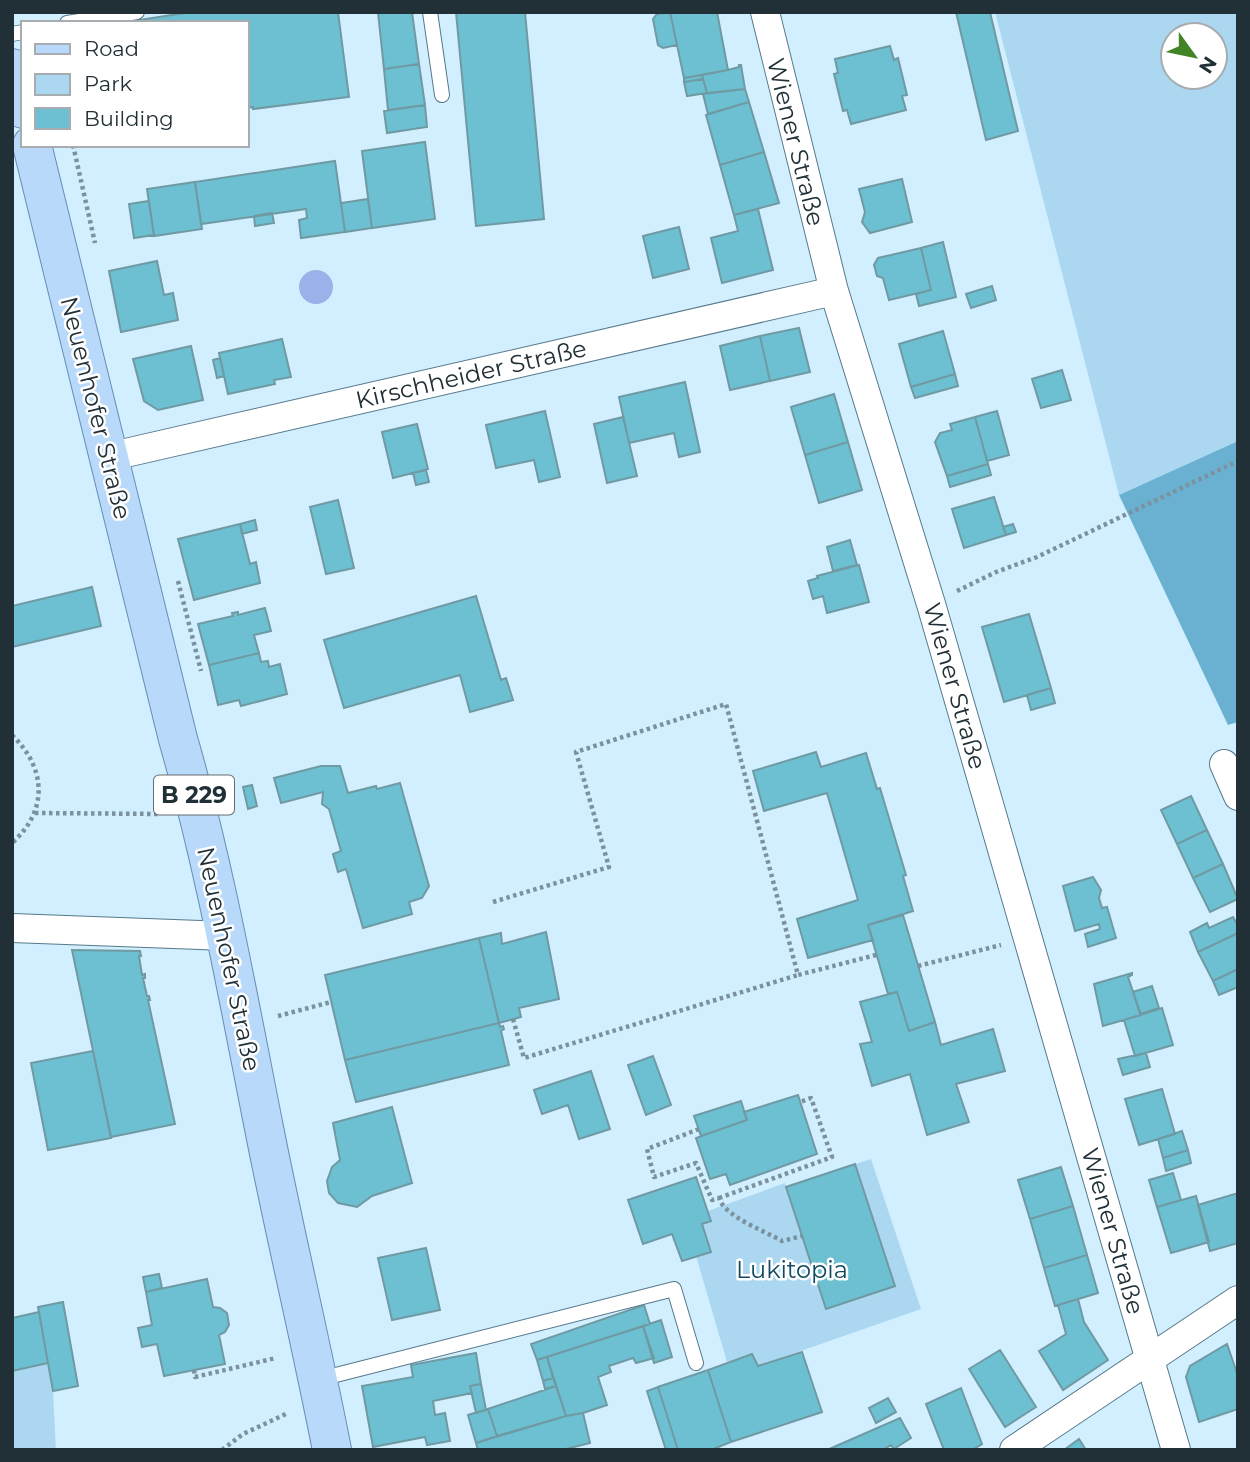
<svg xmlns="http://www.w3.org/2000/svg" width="1250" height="1462" font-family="Montserrat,sans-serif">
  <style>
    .green { fill: #abd8f0; fill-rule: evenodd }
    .forest { fill: #6ab0d1 }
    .water { fill: #9ab1e9 }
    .building { fill: #6cc0d1; stroke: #709aa3; stroke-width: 2 }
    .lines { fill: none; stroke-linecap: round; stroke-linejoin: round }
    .lane-casing { stroke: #56798b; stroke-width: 16 }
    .street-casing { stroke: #56798b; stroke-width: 30 }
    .primary-casing { stroke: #658db4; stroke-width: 40 }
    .path { stroke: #7b919d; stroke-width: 4.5; stroke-dasharray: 3.5 3.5; stroke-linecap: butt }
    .lane { stroke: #fff; stroke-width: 14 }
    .street { stroke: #fff; stroke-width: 28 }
    .primary { stroke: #b8d9fa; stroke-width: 38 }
    .labels { text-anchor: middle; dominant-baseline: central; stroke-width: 5; stroke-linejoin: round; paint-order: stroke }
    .shield { fill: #fff; stroke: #646d73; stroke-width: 2 }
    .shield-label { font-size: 23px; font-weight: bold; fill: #212f37 }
    .street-label { font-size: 24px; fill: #212f37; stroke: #fff }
    .park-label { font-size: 24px; fill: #114a62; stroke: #fff }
  </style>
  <rect width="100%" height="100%" fill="#d1efff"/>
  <path class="green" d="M995,12H1238V441L1119,495ZM1173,35H1215V77H1173Z
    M871,1159L921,1309L758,1366L752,1354L727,1362L696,1256L702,1224L710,1221L708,1211L785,1183L786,1187Z
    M48,1363L53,1391L56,1450H12V1371Z"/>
  <path class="forest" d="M1238,441V722L1228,725L1119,495Z"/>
  <path class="water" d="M299 287a17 17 0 1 1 34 0a17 17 0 1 1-34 0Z"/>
  <path class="building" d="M191,12H338L349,97L253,109V107L247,108V23H120Z
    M378,12H412L419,64L384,69Z
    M456,12H525L544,219L476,226Z
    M670,12H717L728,70L684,78Z
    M670,12L677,45L663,48L658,45L653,19L657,14Z
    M956,12H990L1018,131L986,140Z
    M890,46L894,60L898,58L907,95L902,96L906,110L851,124L847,110L843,111L834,74L838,73L835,59Z
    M419,64L425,105L388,110L384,69Z
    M739,65H741L745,89L707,93L702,75L728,70L739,67Z
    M702,75L703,79L684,82V78Z
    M703,79L707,93L687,96L684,82Z
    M745,89L749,102L708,114L703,94Z
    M749,102L764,152L720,165L706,115Z
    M425,105L427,127L387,133L384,111Z
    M425,142L435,219L372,228L362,151Z
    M764,152L779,203L734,215L720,165Z
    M335,161L345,232L301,238L299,220L307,218L306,209L201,224L195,182Z
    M902,179L912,222L870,233L862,222L865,212L859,189Z
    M195,182L202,229L154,236L147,189Z
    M368,199L372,228L345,232L341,203Z
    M149,201L154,235L134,238L129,204Z
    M758,209L773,270L722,283L711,238L738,231L734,215Z
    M272,213L274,223L255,226L254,216Z
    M679,227L689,269L653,278L643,236Z
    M943,242L956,297L919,306L916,294L931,290L921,248Z
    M921,248L931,290L889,300L883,278L877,276L874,265L878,258Z
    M157,261L164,295L173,293L178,320L121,332L109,271Z
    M992,286L996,300L971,308L966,294Z
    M799,328L810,372L770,381L760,336Z
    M943,331L955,374L911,387L899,344Z
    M760,336L770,381L730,390L720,346Z
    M282,339L291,377L274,380L275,384L228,394L219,353Z
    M191,346L203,400L158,410L144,401L133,359Z
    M220,358L224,376L217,378L213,360Z
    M1062,370L1071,400L1041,408L1032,379Z
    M955,374L958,386L915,398L911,387Z
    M685,382L700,452L679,457L674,433L629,443L619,397Z
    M834,394L848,442L805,455L791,407Z
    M545,411L560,477L539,482L534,460L496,468L486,425Z
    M997,411L1009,455L987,461L975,417Z
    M623,417L637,476L607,483L594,424Z
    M975,417L988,464L947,476L935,442L940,433L952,430L950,424Z
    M417,424L428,469L393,478L382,432Z
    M848,442L862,490L819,503L805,455Z
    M988,464L991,475L950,487L947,476Z
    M426,470L429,482L416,485L413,473Z
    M994,497L1006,535L964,548L952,509Z
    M338,500L354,568L326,574L310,507Z
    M255,520L257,530L242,534L240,524Z
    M240,524L250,564L256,562L260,583L194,600L178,539Z
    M1013,524L1016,532L1006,535L1003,527Z
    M850,540L857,565L833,571L827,547Z
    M859,565L869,602L827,613L823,596L813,599L808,581L818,578L817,576Z
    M92,587L101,626L12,647V606Z
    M476,596L501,680L506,678L513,700L470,712L460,675L344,708L324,640Z
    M265,608L271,631L254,635L259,653L209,665L198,624L233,616L232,613L238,612V615Z
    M1029,614L1051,688L1004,702L982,627Z
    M259,653L261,662L268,661L269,667L280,664L287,694L241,706L239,700L218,705L209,665Z
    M1051,688L1055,703L1031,710L1027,695Z
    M816,752L821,767L866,753L877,789L880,788L906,875L903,876L913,911L868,925L873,940L808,958L797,919L858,900L827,793L764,811L753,771Z
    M321,766H340L348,793L376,786L377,789L400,783L429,886L422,898L409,902L412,914L363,928L346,869L338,872L333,854L341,851L329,809L322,804L323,792L281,803L274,778Z
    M252,785L257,806L248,809L243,787Z
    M1191,796L1207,830L1177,844L1161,810Z
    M1207,830L1223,864L1193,878L1177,844Z
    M1223,864L1238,899L1210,912L1193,878Z
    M1093,877L1101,890L1099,898L1102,908L1107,907L1116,938L1088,947L1085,934L1100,929L1099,924L1075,931L1063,886Z
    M903,915L935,1022L909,1031L897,992L888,994L868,925Z
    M1233,917L1238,926V933L1198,952L1190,932L1207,923L1209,928Z
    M546,932L559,999L519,1008L521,1017L499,1023L479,938L501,933L502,944Z
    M1238,933V969L1213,981L1198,952Z
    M479,938L499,1023L345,1060L325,975Z
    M72,950L140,951L141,956H139L142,975L145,974V978H143L147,996H149L150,1000H148L175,1124L111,1137Z
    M1238,969V987L1219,995L1213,981Z
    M1132,973V975L1128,977L1141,1015L1103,1026L1094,984Z
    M1152,986L1159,1008L1140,1014L1133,992Z
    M897,992L909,1031L935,1022L941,1045L993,1029L1005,1071L956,1084L969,1122L927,1135L910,1074L872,1086L860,1044L872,1042L860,1002Z
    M1162,1008L1173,1045L1135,1056L1124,1020Z
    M499,1023L500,1027L503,1026L504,1029L501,1031L509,1065L356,1102L345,1060Z
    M93,1051L111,1138L48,1150L31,1063Z
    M1146,1053L1150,1067L1123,1075L1118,1059Z
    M653,1056L671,1105L646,1115L628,1065Z
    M591,1071L610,1129L579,1139L568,1105L542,1114L534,1090Z
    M1162,1089L1175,1134L1139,1145L1125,1099Z
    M798,1095L817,1154L730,1185L726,1174L710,1179L696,1138L747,1120L744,1112Z
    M741,1101L747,1120L701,1136L694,1116Z
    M392,1107L412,1183L372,1196L357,1207L338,1203L329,1193L327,1181L332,1167L340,1160L333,1123Z
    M1182,1131L1188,1150L1163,1158L1158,1139Z
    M1188,1150L1191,1163L1166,1171L1163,1158Z
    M855,1164L895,1286L826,1309L786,1187Z
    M1061,1167L1073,1206L1030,1219L1018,1180Z
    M1173,1173L1181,1200L1157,1207L1149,1180Z
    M696,1177L711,1221L702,1224L711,1252L682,1261L672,1234L643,1244L628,1200Z
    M1238,1193V1243L1210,1251L1198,1205Z
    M1196,1196L1209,1242L1171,1253L1157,1207Z
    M1073,1206L1087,1255L1044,1268L1030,1219Z
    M426,1248L440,1310L392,1320L378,1258Z
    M1087,1255L1098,1293L1055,1306L1044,1268Z
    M159,1274L162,1288L146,1292L143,1277Z
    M207,1279L213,1307L220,1308L227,1313L229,1325L225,1332L219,1335L225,1364L164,1376L157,1344L142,1347L138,1328L152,1325L146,1292Z
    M1078,1299L1084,1322L1108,1360L1063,1390L1039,1351L1066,1334L1058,1305Z
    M63,1302L78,1386L53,1391L38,1307Z
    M644,1305L650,1324L537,1360L531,1344Z
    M39,1312L48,1363L12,1371V1318Z
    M661,1320L672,1357L654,1363L643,1326Z
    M643,1326L654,1358L636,1363L633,1358L609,1366L611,1372L598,1377L607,1405L583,1413L566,1416L547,1357Z
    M1227,1344L1238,1376V1409L1199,1422L1186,1377L1190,1366Z
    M1000,1350L1036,1407L1005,1427L969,1369Z
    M802,1352L822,1412L731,1442L708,1370L752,1354L758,1366Z
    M476,1353L481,1384L470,1386L472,1393L433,1401L435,1415L445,1413L450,1441L427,1445L425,1437L373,1447L362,1386L413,1377L411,1365Z
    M547,1357L553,1378L543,1381L537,1360Z
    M708,1370L731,1442L711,1450H678L658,1387Z
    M553,1378L556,1386L545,1389L543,1381Z
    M481,1384L486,1410L476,1413L470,1386Z
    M556,1386L566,1416L497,1436L488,1409Z
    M658,1387L678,1450H666L647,1391Z
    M961,1388L982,1444L972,1450H944L926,1404Z
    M888,1398L896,1412L876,1423L869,1408Z
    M488,1409L497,1436L476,1443L468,1415Z
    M583,1413L590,1443L562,1450H478L476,1443L566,1416Z
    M900,1418L911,1438L894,1449L891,1445L883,1450H827Z
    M1079,1439L1086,1450H1064Z"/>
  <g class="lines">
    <defs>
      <path id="lane" d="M430,12L442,95
        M67,23L137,12
        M12,34L23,32
        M320,1379L674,1289L696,1363"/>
      <path id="street" d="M765,12L834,291L931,604L1176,1450
        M108,457L834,291
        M1224,764L1238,796
        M12,928L227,936
        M1014,1450L1238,1300"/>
      <path id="primary" d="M12,68L23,109
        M32,145L178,739C215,867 238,997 264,1128C285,1235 311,1342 332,1450"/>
    </defs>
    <use href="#lane" class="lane-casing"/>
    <use href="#street" class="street-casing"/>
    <use href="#primary" class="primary-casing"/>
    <path class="path" d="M73,145L95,243
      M178,581L201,671
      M957,591L996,572L1037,557L1238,461
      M12,735C47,769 48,811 12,843
      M35,813L161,814
      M493,902L609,867L576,752L726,704L798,975L876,955
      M918,966L1001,945
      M278,1016L331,1002
      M513,1019L524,1058L798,975
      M699,1129L647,1149L654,1177L696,1163L712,1200L719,1198C725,1217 765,1231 782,1241L802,1236
      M719,1198L832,1157L811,1098L800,1102
      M194,1370L195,1377L276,1358
      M222,1450L243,1434L288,1413"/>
    <use href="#lane" class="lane"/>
    <use href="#street" class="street"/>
    <use href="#primary" class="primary"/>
  </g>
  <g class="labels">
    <rect class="shield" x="154" y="775.5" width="80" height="39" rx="5"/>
    <g class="shield-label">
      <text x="194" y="795">B 229</text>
    </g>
    <g class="street-label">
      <text transform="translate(796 142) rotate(76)">Wiener Straße</text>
      <text transform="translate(471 374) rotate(-13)">Kirschheider Straße</text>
      <text transform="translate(96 408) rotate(76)">Neuenhofer Straße</text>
      <text transform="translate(955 686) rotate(74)">Wiener Straße</text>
      <text transform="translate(229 959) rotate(78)">Neuenhofer Straße</text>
      <text transform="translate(1113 1231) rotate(74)">Wiener Straße</text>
    </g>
    <g class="park-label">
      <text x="792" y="1269">Lukitopia</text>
    </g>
  </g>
  <rect width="1250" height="1462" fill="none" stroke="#212f37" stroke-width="28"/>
  <rect x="21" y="21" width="228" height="126" fill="#ffffff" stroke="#a6acaf" stroke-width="2"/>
  <rect x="35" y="44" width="35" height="10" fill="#b8d9fa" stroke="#a6acaf" stroke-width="2"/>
  <text x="84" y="56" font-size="21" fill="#212f37">Road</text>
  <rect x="35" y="74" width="35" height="21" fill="#abd8f0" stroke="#a6acaf" stroke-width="2"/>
  <text x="84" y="91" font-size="21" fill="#212f37">Park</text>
  <rect x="35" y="108" width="35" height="21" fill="#6cc0d1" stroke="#a6acaf" stroke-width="2"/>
  <text x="84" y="126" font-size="21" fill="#212f37">Building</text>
  <g transform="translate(1194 56) rotate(123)"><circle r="33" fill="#ffffff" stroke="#a6acaf" stroke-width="2"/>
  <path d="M0-5L12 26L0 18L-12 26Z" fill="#428427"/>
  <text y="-10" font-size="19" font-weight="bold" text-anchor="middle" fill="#212f37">N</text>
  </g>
</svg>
